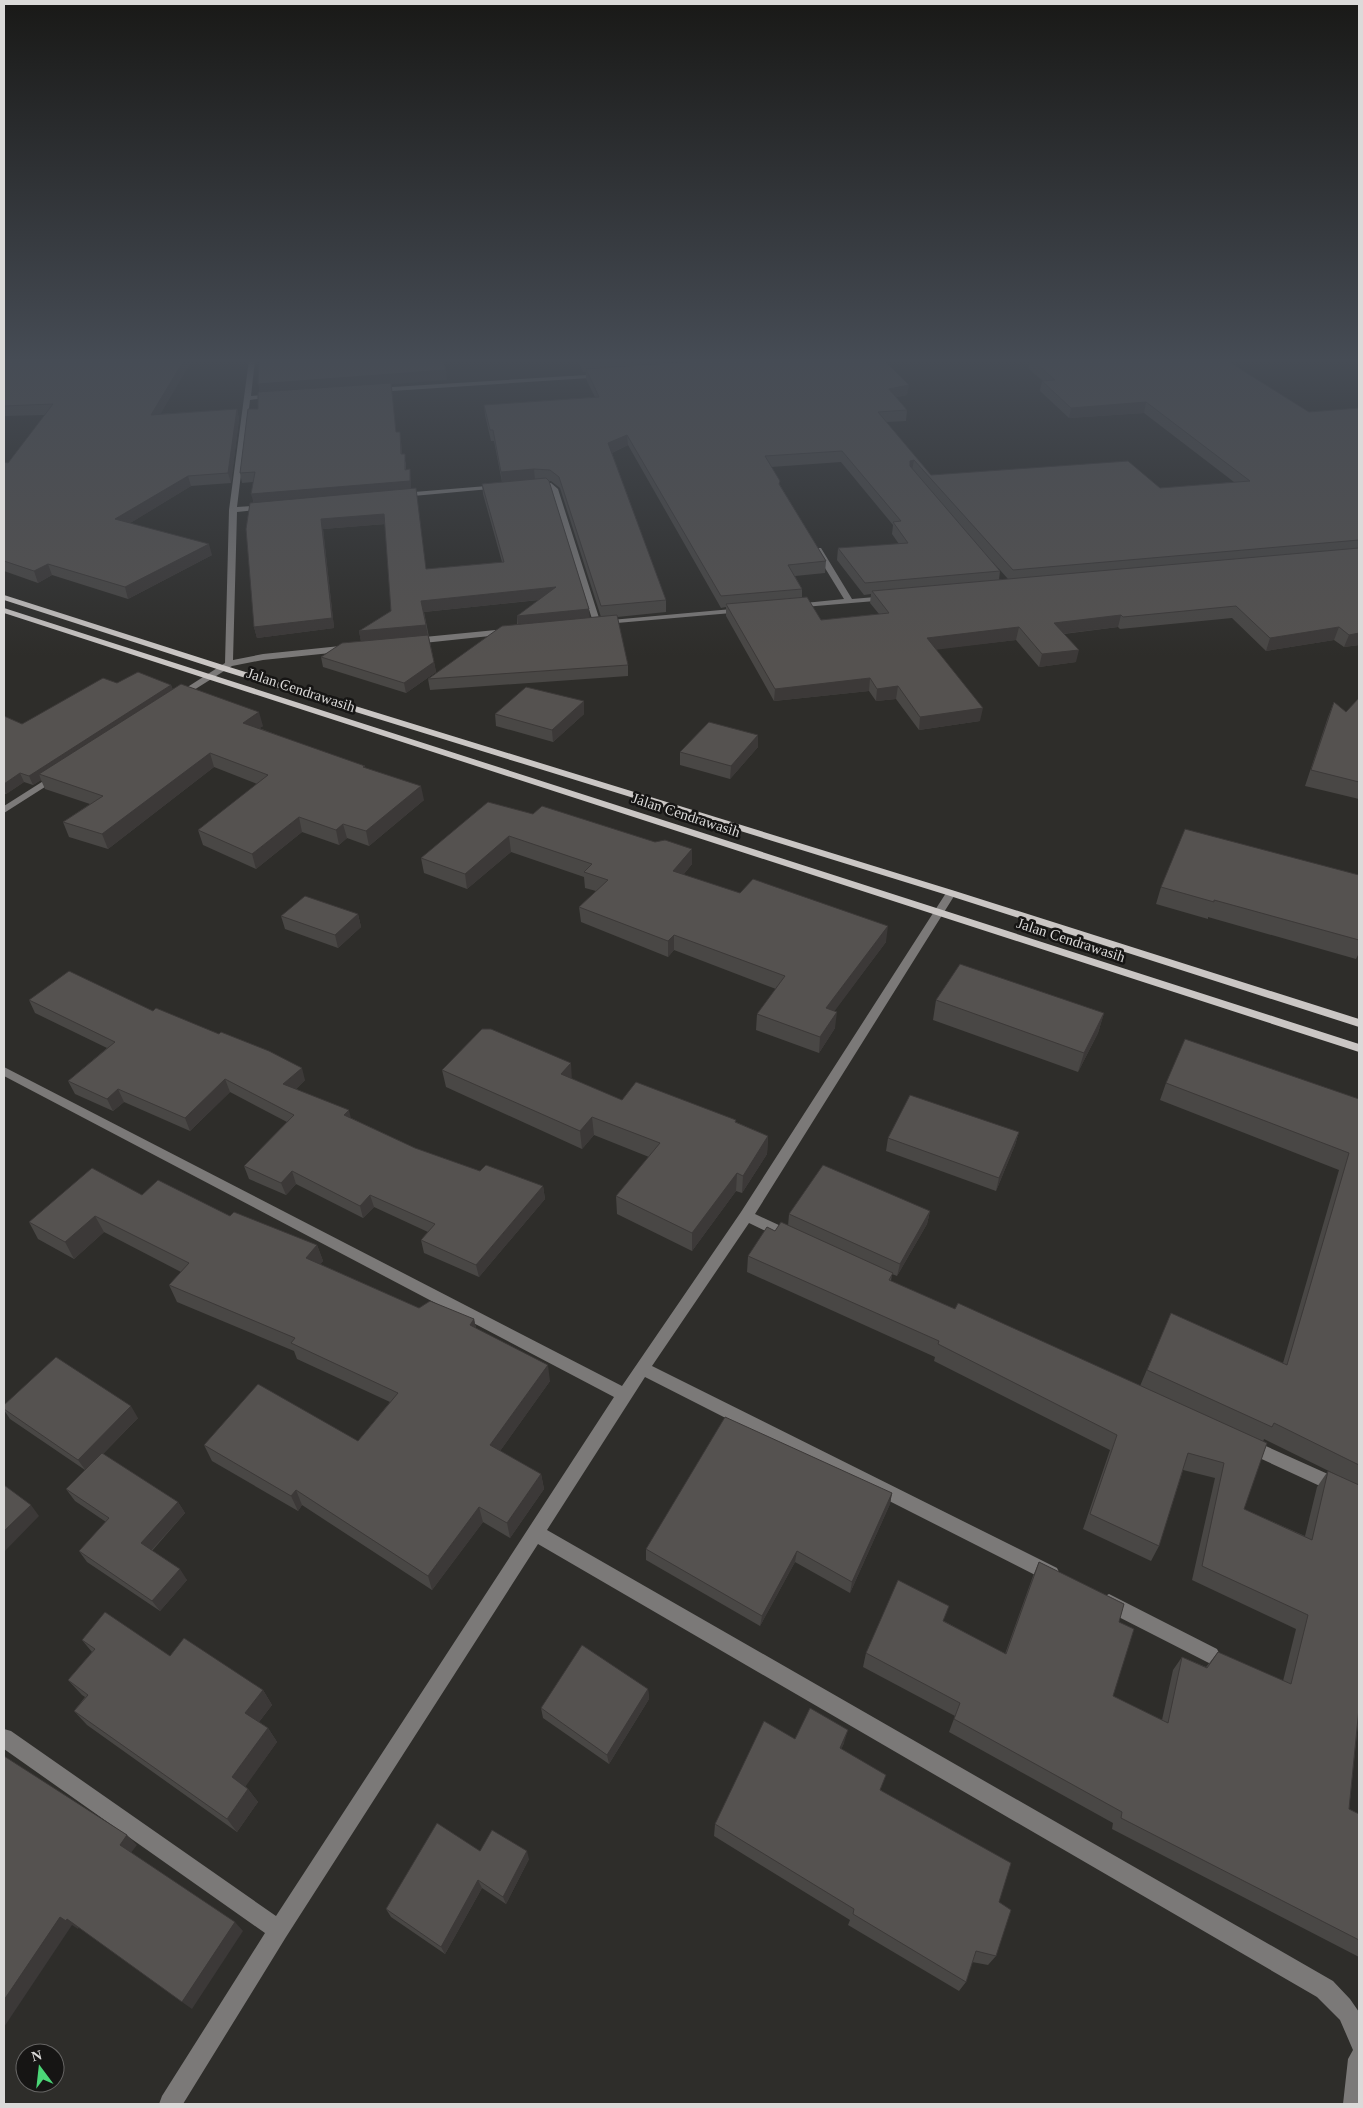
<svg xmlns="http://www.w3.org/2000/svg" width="1363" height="2108" font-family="Georgia,serif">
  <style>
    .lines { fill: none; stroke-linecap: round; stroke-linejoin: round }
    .minor { fill: #7b7978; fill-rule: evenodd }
    .major { fill: #cac6c4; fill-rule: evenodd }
    .wall { fill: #494745; fill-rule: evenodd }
    .shaded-wall { fill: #3c3938 }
    .building { fill: #555250; stroke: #3c3938 }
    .labels { text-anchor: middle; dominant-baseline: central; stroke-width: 5; stroke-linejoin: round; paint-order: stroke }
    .street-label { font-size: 15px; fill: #dbdad9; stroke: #161514 }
  </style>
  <rect width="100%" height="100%" fill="#2e2d2a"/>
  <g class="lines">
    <path class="minor" d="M249,360H255L251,396L273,394L276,396L250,400L237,507L265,505L269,507L265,509L237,512L233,660L263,654L350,645L354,648L350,651L263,660L232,666L178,700L175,699V695L225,663L229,510Z
      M603,374L605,377L376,392L373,390L376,388Z
      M534,482L551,483L558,489L600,621L743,608L747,610L743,612L594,625L551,490L547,486L532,485L530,484Z
      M499,485L503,487L501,488L402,497L398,495L402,493Z
      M815,548H821L852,599L887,596L891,598L887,600L792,608L791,606L795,604L844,599L814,550Z
      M506,629L510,632L509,634L414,644L410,641L414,638Z
      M56,773L61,776L59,778L4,813V806Z
      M951,890L956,893L755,1214L796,1233L798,1237L796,1241L791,1243L786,1241L749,1223L652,1366L1057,1568L1060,1574L1057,1580L1051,1583L1045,1580L645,1377L547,1530L1333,1981L1350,1999L1359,2012V2104H1343L1348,2059L1353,2050L1340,2020L1317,1997L538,1544L286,1937L183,2104H159L162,2096L265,1933L4,1749V1729L11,1731L276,1916L614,1397L4,1076V1067L622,1386L741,1212L946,893Z
      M1248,1438L1359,1488V1504L1242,1450L1240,1445L1242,1440Z
      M1109,1594L1217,1649L1220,1655L1217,1661L1211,1664L1205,1661L1103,1609L1100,1603L1103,1597Z"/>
    <path class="major" d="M4,595L226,666L955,891L1359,1019V1027L947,895L220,670L4,600Z
      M4,608L1359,1044V1052L4,613Z"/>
  </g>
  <path class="wall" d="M4,360H192L160,414L237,409L239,419L231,483L191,486L130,523L212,555L128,599L52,575L38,583L4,571V462L8,463L45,415L4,416Z
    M578,360H884L907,395L896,397L907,410L906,421L886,422L931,475L1160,488L1234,482L1144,413L1069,418L1040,391L1042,381H1043L1029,369L1030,360H1226L1309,412L1359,408V645L1344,647L1334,640L1266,651L1232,618L1120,629L1118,627L1064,634L1076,662L1039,667L1016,640L936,649L980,721L919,730L896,699L876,701L869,691L774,701L726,616V607L721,608L628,445L612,453L666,600V612L617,617L628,665V676L430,690L428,679L517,625V616L539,600L424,612L436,672L406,693L323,667L321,657L361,641L359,631L391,611L385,524L323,529L334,628L257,638L254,627L253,482L242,483L240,473L258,409L260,392L447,380L391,384L396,432L401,441L402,454L406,463V469L411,479V489L426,569L502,562L483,494L482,484L502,482L494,441H491L485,415L484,405L595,397L586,379V372H583ZM841,462L893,525L892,534L899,544L838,548L837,560L864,595L871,594L870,603L879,614L821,620L802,597V589L795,576L825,573L826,561L780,485L771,467ZM548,481H551L560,488L601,617L589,618V609ZM992,561L1008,579L999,580L1000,571Z
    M117,683L171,685L173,690L263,726L259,728L365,768L424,800L369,846L347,838L339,845L302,832L256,869L203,845L198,830L257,784L214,767L108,849L69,837L63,822L90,804L45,789L41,780L33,785L24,782L6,794H4V716L22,724Z
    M1359,699V799L1305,786L1328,717L1334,702L1346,712Z
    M584,701V714L553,742L496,726L495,714Z
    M758,735V747L730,779L680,765V752Z
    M488,802L692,864L683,875L886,942L834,1011L835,1028L819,1053L756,1030L757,1014L776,989L674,950L668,957L581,922L579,907L596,891L585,888L584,877L511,852L467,889L424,873L421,858Z
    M1359,875V953L1356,959L1208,917V919L1156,904L1161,887Z
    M358,914L361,927L338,948L285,929L281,916Z
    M29,1000L153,1011L305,1080L296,1089L351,1118L415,1148L480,1171L543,1186L545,1199L479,1277L424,1253L421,1240L428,1232L374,1207L363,1218L296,1184L286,1195L249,1179L244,1166L287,1122L230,1092L190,1131L124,1102L113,1111L75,1094L68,1081L107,1048L35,1013Z
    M936,1000L1104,1013L1098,1033L1078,1072L933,1020Z
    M442,1070L572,1079L622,1100L736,1120V1122L768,1136L767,1154L742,1193L736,1191L692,1251L617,1214L616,1196L649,1157L594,1135L582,1149L446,1087Z
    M1166,1083L1359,1099V1724L1358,1723L1349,1809L1359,1814V1957L1112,1829L1113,1823L949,1732L955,1716L863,1667L866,1653L944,1621L1005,1654L1033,1576L1039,1562L1119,1622L1113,1696L1162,1720L1173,1670L1182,1657L1206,1667L1218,1652L1283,1681L1296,1629L1192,1580L1215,1478L1183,1470L1159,1546L1151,1561L1083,1529L1110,1450L934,1361L935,1357L747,1272L748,1256L775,1231L788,1226L789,1214L930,1211L927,1224L897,1276L892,1274L891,1281L955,1309L1140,1386L1171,1313L1283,1363L1339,1170L1160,1100ZM1264,1439L1345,1479L1328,1471L1317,1487L1305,1536L1244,1509L1263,1442Z
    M1019,1132L1015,1145L996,1191L886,1151L888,1138Z
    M142,1195L230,1216L317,1245L323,1261L320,1264L419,1308L474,1319L476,1328L550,1381L500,1451L541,1474L544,1489L510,1538L483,1522L432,1590L302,1505L298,1511L212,1461L204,1445L358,1441L390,1402L297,1359L294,1351L177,1302L169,1285L181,1272L104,1232L74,1259L38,1239L29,1222Z
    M4,1405L138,1418L103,1454L178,1502L185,1513L152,1551L187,1580L160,1611L87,1562L79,1551L106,1522L75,1501L66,1489L85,1470L10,1419L4,1410Z
    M892,1493L890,1504L850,1593L795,1562L760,1626L646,1560V1549Z
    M82,1640L170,1656L263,1690L272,1705L259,1722L268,1728L277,1742L245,1786L248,1789L258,1802L237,1832L87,1725L74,1711L85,1697L82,1695L68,1680L92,1652Z
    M648,1689L649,1699L609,1764L543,1718L541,1708Z
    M795,1739L844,1743L841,1749L881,1790L999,1902L996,1956L988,1965L972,1962L966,1982L959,1991L848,1925L850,1920L714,1836L715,1824Z
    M480,1851L529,1859L506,1904L482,1888L445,1954L391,1917L386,1909Z"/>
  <path class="shaded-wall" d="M184,360H192L154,425L151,415Z
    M446,370L447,380L391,384L397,441L260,394L258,384Z
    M909,385L907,395L888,399L889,389Z
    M1146,402L1144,413L1069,418L1071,408Z
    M237,409L239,419L231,483L228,473Z
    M400,432L401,441L402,464L401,454Z
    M627,435L628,445L609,454L608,443Z
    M914,460L912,471L909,472L910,461Z
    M410,469L411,479V491L254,504L251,494Z
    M534,469L535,480L502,483L501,472Z
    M188,476L191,486L119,530L115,519Z
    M384,514L386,524L323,529L334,628L257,638L254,627L321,519Z
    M209,544L212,555L128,599L125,587Z
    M48,564L52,575L38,583L34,571Z
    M556,587L557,598L423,612L421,601Z
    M589,609L590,619L518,627L517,616Z
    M1121,615L1118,627L1052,635L1054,623Z
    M426,625L428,636L361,642L359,631Z
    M1019,627L1016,640L926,651L927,638Z
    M1339,627L1334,640L1266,651L1270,638Z
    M1359,633V645L1344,647L1349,635Z
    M1079,650L1076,662L1039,667L1042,654Z
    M434,662L436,672L406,693L404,683Z
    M870,678L869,691L774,701L775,689Z
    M171,685L174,694L39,774L41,780L33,785L29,776Z
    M898,686L896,699L876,701L877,689Z
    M584,701V714L553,742L552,730Z
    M983,708L980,721L919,730L920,717Z
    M259,712L263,726L247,737L243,723Z
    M758,735V747L730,779L731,766Z
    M210,753L214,767L108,849L102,834Z
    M20,773L24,782L6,794L4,788V784Z
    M421,786L424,800L369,846L366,831Z
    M299,817L302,832L256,869L252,854Z
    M343,824L347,838L339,845L336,830Z
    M509,836L511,852L467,889L465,874Z
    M692,849V864L673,887V871Z
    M358,914L361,927L338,948L335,935Z
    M888,926L886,942L825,1024L826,1008Z
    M674,935V950L668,957V941Z
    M837,1012L835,1028L819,1053L820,1037Z
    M1104,1013L1098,1033L1078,1072L1084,1053Z
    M571,1063L572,1081L561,1074Z
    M302,1068L305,1080L287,1097L283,1084Z
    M225,1079L230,1092L190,1131L185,1118Z
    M118,1089L124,1102L113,1111L107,1099Z
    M349,1110L352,1123L344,1115Z
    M592,1117L594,1135L582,1149L580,1131Z
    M1019,1132L1015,1145L996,1191L999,1178Z
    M768,1136L767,1154L742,1193L743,1176Z
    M292,1171L296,1184L286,1195L281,1183Z
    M737,1173L736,1191L692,1251V1233Z
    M543,1186L545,1199L479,1277L476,1265Z
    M370,1195L374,1207L363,1218L360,1206Z
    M930,1211L927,1224L897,1276L900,1264Z
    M95,1216L104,1232L74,1259L65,1242Z
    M317,1245L323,1261L312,1275L306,1258Z
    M474,1319L477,1335L470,1325Z
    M548,1365L550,1381L493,1461L490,1445Z
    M131,1406L138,1418L86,1471L78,1460Z
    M541,1474L544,1489L510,1538L507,1523Z
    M296,1490L302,1505L298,1511L291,1496Z
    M892,1493L890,1504L850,1593L852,1582Z
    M178,1502L185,1513L148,1554L141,1543Z
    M31,1505L39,1516L4,1552V1531Z
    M479,1507L483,1522L432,1590L428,1576Z
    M797,1551L795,1562L760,1626L762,1616Z
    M180,1569L187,1580L160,1611L152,1601Z
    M648,1689L649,1699L609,1764L607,1755Z
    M263,1690L272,1705L255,1727L245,1713Z
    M268,1728L277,1742L243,1790L232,1777Z
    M848,1730L844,1743L836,1762L840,1748Z
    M248,1789L258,1802L237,1832L227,1819Z
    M127,1835L137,1845L130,1854L120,1845Z
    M527,1851L529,1859L506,1904L503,1897Z
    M478,1880L482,1888L445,1954L441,1947Z
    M60,1917L72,1925L4,2027V2000Z
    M67,1919L79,1927L78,1929L66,1921Z
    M235,1922L243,1931L192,2009L182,2002Z"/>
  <path class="building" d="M4,360H184L151,415L237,409L228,473L188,476L115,519L209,544L125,587L48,564L34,571L4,561V462L8,463L53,404L4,406Z
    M259,360H443L446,370L258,384Z
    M582,360H612L583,362Z
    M711,360H884L909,385L889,389L907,410L878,412L931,475L1128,461L1160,488L1250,481L1146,402L1071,408L1042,381L1055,380L1032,360H1226L1309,412L1359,408V540L1013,570L914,460L910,461V466L1000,571L865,583L838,548L908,543L893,522L901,521L842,451L765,456L780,481L779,484L826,561L788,565L802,589L721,596L627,435L608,443L666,600L601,606L559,477L550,470L534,469L501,472L493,430H490L484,405L599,397L586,369Z
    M391,383L396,432H400L401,454H405V470L410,469V481L251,494L255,472L240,473L248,409H258V392Z
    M546,478L549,481L589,609L517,616L556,587L421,601L426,625L359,631L391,611L384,514L321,519L332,618L254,627L246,529L250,503L416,488L426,569L504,562L482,484Z
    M1359,548V633L1349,635L1339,627L1270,638L1236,606L1123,617L1121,615L1054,623L1079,650L1042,654L1019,627L927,638L983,708L920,717L898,686L877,689L870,678L775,689L726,604L807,597L821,620L889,613L872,591Z
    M617,615L628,665L428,679L502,626Z
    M428,635L434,662L404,683L321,657L342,643Z
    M138,672L171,685L29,776L20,773L4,784V716L22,724L103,678L117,683Z
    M181,684L259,712L243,723L365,766L363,767L421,786L366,831L343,824L336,830L299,817L252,854L198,830L268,775L210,753L102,834L63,822L103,796L39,774Z
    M526,687L584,701L552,730L495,714Z
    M1358,699H1359V782L1311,770L1334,702L1346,712Z
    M709,722L758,735L731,766L680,752Z
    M488,802L533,814L542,806L655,842L665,840L692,849L673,871L740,893L753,879L888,926L826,1008L837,1012L820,1037L757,1014L785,976L674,935L668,941L579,907L608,880L584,872L592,864L509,836L465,874L421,858Z
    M1185,829L1359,875V940L1214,900V902L1161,887Z
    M305,896L358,914L335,935L281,916Z
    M960,964L1104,1013L1084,1053L936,1000Z
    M69,971L153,1011L156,1008L219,1034L221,1032L269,1051L302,1068L283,1084L349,1110L344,1115L415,1148L480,1171L486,1165L543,1186L476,1265L421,1240L435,1224L370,1195L360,1206L292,1171L281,1183L244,1166L294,1115L225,1079L185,1118L118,1089L107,1099L68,1081L115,1042L29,1000Z
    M482,1029H491L571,1063L561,1074L622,1100L636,1082L736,1120L735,1122L768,1136L743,1176L737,1173L692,1233L616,1196L660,1143L592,1117L580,1131L442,1070Z
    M1185,1039L1359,1099V1465L1274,1423L1272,1427L1147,1370L1171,1313L1287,1365L1349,1153L1166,1083Z
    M910,1095L1019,1132L999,1178L888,1138Z
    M823,1165L930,1211L900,1264L789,1214Z
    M92,1168L142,1195L158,1180L230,1216L234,1212L317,1245L306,1258L419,1308L430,1301L474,1319L470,1325L548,1365L490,1445L541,1474L507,1523L479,1507L428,1576L296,1490L291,1496L204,1445L258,1384L358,1441L398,1393L291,1343L295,1338L169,1285L189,1263L95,1216L65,1242L29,1222Z
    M781,1222L893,1273L889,1280L955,1309L958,1303L1267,1443L1244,1509L1312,1540L1328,1471L1359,1485V1708L1349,1809L1359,1814V1940L1121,1818L1122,1812L954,1719L960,1703L866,1653L898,1580L949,1606L943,1621L1006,1654L1039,1562L1124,1604L1119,1622L1134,1629L1113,1696L1168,1723L1182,1657L1207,1668L1218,1652L1291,1684L1308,1615L1202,1566L1224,1463L1188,1453L1159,1546L1090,1514L1117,1435L938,1344L939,1341L748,1256L767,1227L775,1231Z
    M56,1357L131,1406L78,1460L4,1409V1405Z
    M725,1417L892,1493L852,1582L797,1551L762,1616L646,1549Z
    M102,1453L178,1502L141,1543L180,1569L152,1601L79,1551L109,1518L66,1489Z
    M4,1485L31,1505L4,1531Z
    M105,1612L170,1656L184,1638L263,1690L245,1713L268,1728L232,1777L248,1789L227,1819L74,1711L88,1695L68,1680L95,1649L82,1640Z
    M582,1645L648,1689L607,1755L541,1708Z
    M810,1708L848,1730L840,1748L886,1775L880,1790L1011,1863L999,1902L1011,1910L996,1956L976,1951L966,1982L853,1914L854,1909L715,1824L764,1721L795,1739Z
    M4,1756L127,1835L120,1845L235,1922L182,2002L67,1919L66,1921L60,1917L4,2000Z
    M437,1823L480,1851L492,1830L527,1851L503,1897L478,1880L441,1947L386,1909Z"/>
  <linearGradient id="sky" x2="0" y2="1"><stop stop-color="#191917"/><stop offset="0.55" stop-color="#464c55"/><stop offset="1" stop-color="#464c55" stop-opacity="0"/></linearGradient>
  <rect width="1363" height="656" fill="url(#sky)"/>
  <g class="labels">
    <g class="street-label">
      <text transform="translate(301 690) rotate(18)">Jalan Cendrawasih</text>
      <text transform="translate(686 815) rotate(18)">Jalan Cendrawasih</text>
      <text transform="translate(1071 940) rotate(18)">Jalan Cendrawasih</text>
    </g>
  </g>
  <rect width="1363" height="2108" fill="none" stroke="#dbdad9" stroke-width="10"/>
  <g transform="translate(40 2068) rotate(345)"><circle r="24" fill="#161514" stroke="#656463"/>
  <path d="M0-4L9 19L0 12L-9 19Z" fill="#4bd677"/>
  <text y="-8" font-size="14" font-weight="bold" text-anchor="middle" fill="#dbdad9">N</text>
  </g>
</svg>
